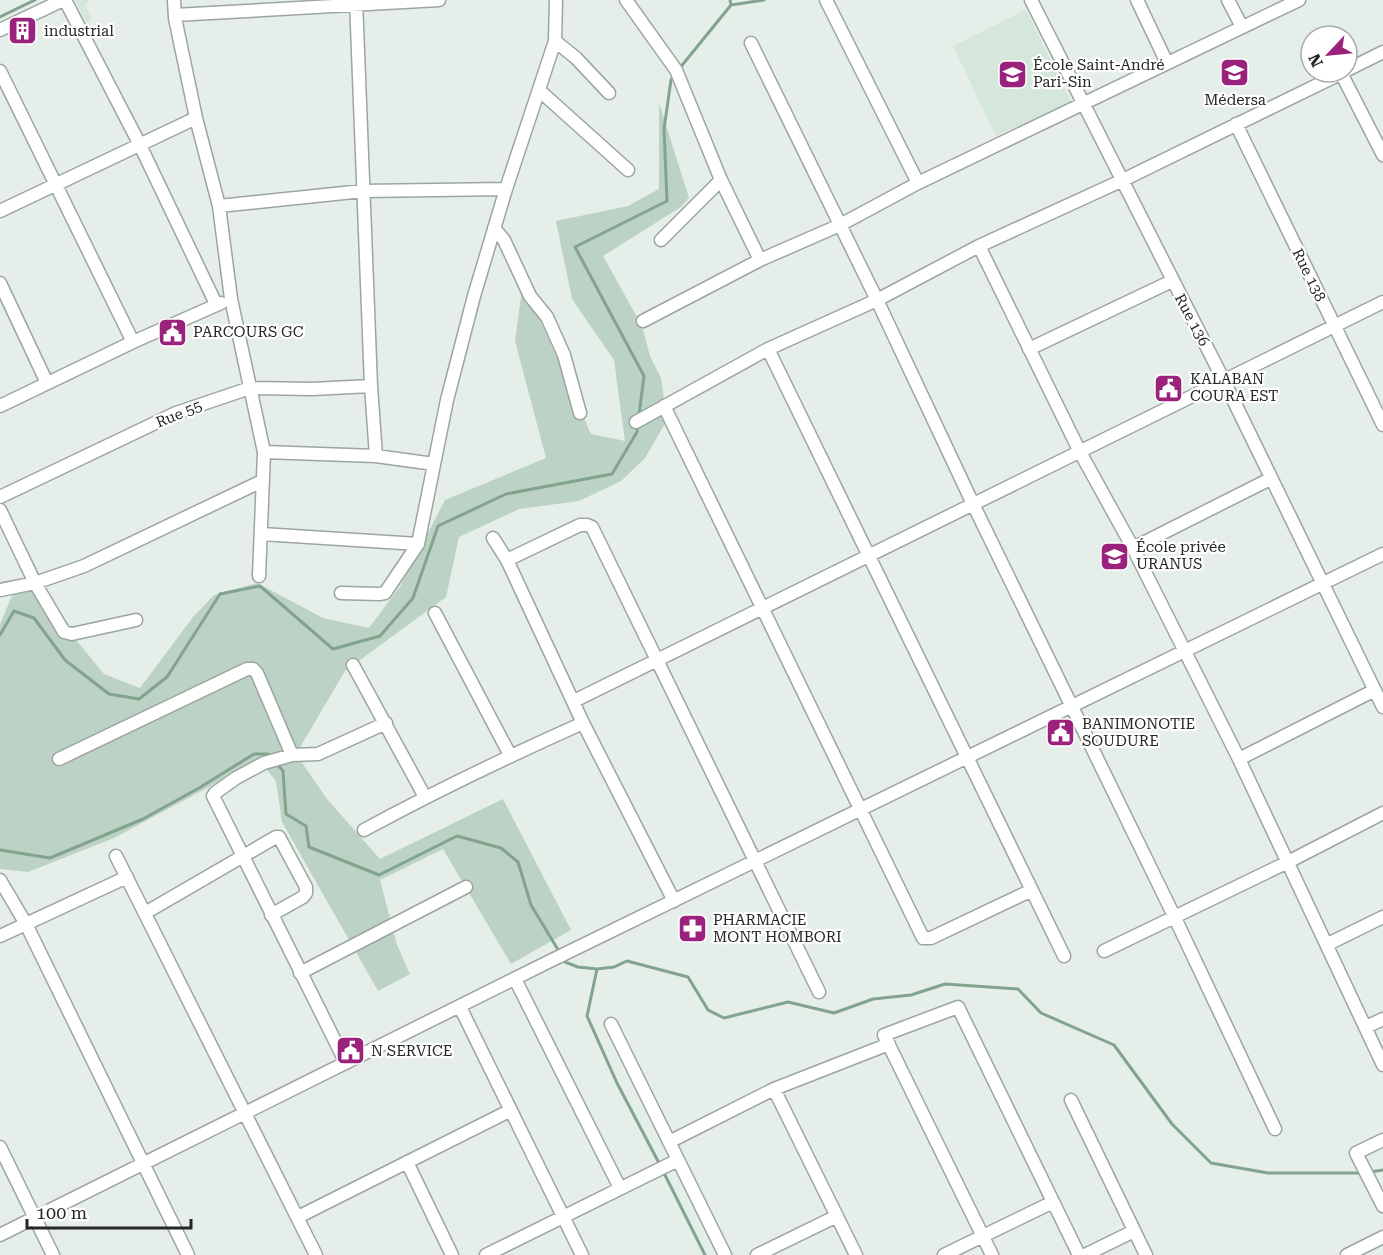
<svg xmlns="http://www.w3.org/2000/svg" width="1383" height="1255" font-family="'Roboto Serif',serif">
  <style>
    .built { fill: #d5e6db }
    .green { fill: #bcd2c4 }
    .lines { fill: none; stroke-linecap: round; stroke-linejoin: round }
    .stream { stroke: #82a38e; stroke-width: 3 }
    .minor-casing { stroke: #9ca59f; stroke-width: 15 }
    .minor { stroke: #fff; stroke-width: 12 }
    .labels { text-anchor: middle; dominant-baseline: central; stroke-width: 4.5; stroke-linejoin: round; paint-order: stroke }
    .poi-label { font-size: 15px; fill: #252826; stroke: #fff; text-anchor: start }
    .street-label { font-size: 15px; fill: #252826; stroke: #fff }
  </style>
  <rect width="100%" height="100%" fill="#e5eee8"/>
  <path class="built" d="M75,0H90L85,4L92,19L86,22Z
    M1026,10L1071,101L996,136L953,46Z"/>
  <path class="green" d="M659,103L689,198L681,207L603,256L642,326L650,356L661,378L667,420L645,458L621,481L579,501L519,509L459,537L446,597L345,671L296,754L327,799L380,859L503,799L571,930L511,964L443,849L380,880L397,945L410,974L378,991L282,822L276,781L259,760L114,838L28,872L0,869V624L14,591L42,590L68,630L104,674L140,688L193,617L214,595L257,583L323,618L369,628L401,585L445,500L546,458L515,341L523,282L591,434L625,441L614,360L572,299L556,221L628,206L659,189Z"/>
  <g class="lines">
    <path class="stream" d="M731,5L764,0
      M0,17L35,0
      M679,69L731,5L730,0
      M639,415L644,376L575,247L667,201L664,129L671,80L675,74
      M0,635L14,611L34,618L65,660L109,694L139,699L167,677L220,594L260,586L333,649L380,636L413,598L438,526L506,494L612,474L637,432L638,424
      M277,764L283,771L286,814L306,826L309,847L379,875L457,836L501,848L518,862L531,905L560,953
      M0,850L50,858L143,819L199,788L254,754H268L271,756
      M563,959L565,962L578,967L597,969L614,967L627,961L688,977L708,1010L724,1018L788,1002L834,1013L873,999L911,995L945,984L1018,989L1041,1013L1114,1045L1172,1124L1211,1163L1268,1173H1363
      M597,969L587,1016L617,1083L660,1165
      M663,1171L705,1255
      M1370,1172L1383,1170"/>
    <defs>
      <path id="minor" d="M65,0L139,143L216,304
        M174,0L175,18L196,118L219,206L231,299L264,452L259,576
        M356,0L371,386L376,456
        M626,0L676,70L721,180L760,260
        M826,0L918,183
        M1031,0L1224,381L1383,707
        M1137,0L1167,63
        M1228,0L1242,27
        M175,15L439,0
        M0,30L63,0
        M555,41L576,58L609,93
        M751,43L877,300L973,504L1175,918L1275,1129
        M1347,70L1383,52
        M0,71L133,342
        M1341,73L1383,155
        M540,91L628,170
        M1236,124L1383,425
        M219,206L363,191L506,189
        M0,211L196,118
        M494,228L504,240L530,296L547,317L564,355L580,413
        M661,240L721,180
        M979,246L1080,452L1133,548L1239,759L1383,1065
        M0,283L47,383
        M643,321L760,260L840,225L918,183L1299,0
        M768,349L1064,956
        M1029,349L1172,281
        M0,406L133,342L221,303
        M664,406L923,938H931L1032,890
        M636,422L768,349L877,300L979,246L1123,180L1344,72
        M264,452L376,456L434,464
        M0,497L176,413L250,388L312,389L371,386
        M0,510L35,583L64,632L72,634L136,620
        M262,534L418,544
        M493,538L507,560L580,525H587L592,527L819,992
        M1133,548L1270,479
        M507,560L583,723L674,901
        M0,590L35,583L84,566L262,481
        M341,593L379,594L385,593L418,544L447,400L474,296L506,189L555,41L556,0
        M435,613L510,755
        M353,665L425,797
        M574,701L1383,302
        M59,759L247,669H253L257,673L292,755
        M1239,759L1375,690
        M364,830C436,791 509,756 583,723
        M116,856L316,1255
        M0,880L26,924L188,1255
        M145,913L276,837H279L306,887V893L303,897L271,915
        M0,936L127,877
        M1328,944L1383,917
        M1104,951L1288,862L1383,813
        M300,973L466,887
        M515,979L620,1188
        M460,1007L582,1255
        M611,1024L725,1255
        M1366,1027L1383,1019
        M346,1063L213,796L215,793L236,778L264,763L292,755L318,754L386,723
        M774,1089L856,1255
        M1071,1100L1146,1255
        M1383,1140L1356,1153L1383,1206
        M669,1142L774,1089L889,1044
        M0,1147L53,1255
        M407,1162L452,1255
        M298,1217L511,1110
        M0,1235L546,963L1383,554
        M486,1255L678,1160
        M757,1255L837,1216
        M944,1255L1053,1202
        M992,1255L884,1035L958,1007L1079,1255
        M1085,1255L1134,1231
        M1347,1255L1383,1237"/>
    </defs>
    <use href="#minor" class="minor-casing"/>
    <use href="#minor" class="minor"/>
  </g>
  <defs>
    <symbol id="building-square" viewBox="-11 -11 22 22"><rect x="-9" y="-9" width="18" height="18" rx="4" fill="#9a227c" stroke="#fff"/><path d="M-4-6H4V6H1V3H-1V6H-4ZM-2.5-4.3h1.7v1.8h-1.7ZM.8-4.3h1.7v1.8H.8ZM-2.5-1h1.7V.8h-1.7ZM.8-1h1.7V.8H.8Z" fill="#fff"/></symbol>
    <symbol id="school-square" viewBox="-11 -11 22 22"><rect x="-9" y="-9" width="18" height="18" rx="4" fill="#9a227c" stroke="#fff"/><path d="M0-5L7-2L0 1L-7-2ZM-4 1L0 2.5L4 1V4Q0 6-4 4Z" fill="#fff"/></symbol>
    <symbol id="civic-square" viewBox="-11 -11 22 22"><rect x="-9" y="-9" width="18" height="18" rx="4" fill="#9a227c" stroke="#fff"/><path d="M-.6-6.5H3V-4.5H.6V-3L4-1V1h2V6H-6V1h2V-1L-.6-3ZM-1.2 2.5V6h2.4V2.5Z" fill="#fff"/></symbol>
    <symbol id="pharmacy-square" viewBox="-11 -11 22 22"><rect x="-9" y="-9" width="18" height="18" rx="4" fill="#9a227c" stroke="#fff"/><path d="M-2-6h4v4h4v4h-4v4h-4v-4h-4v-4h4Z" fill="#fff"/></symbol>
  </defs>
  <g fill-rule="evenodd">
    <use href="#building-square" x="6" y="14" width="33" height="33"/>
    <use href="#school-square" x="1218" y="56" width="33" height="33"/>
    <use href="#school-square" x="996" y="58" width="33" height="33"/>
    <use href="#civic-square" x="156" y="316" width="33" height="33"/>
    <use href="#civic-square" x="1152" y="372" width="33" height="33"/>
    <use href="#school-square" x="1098" y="540" width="33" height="33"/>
    <use href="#civic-square" x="1044" y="716" width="33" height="33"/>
    <use href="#pharmacy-square" x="676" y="912" width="33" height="33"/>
    <use href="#civic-square" x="334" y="1034" width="33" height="33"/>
  </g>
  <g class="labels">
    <g class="poi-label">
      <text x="44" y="31">industrial</text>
      <text x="1033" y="65">École Saint-André<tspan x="1033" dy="17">Pari-Sin</tspan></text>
      <text x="1235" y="100" text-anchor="middle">Médersa</text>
      <text x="193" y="332">PARCOURS GC</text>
      <text x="1190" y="379">KALABAN<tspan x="1190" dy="17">COURA EST</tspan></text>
      <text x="1136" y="547">École privée<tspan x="1136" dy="17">URANUS</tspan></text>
      <text x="1082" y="724">BANIMONOTIE<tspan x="1082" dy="17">SOUDURE</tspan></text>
      <text x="713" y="920">PHARMACIE<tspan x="713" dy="17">MONT HOMBORI</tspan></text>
      <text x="371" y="1051">N SERVICE</text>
    </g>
    <g class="street-label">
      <text transform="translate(1309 275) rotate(64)">Rue 138</text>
      <text transform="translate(1192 320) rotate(62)">Rue 136</text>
      <text transform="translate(179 414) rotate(-22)">Rue 55</text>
    </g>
  </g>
  <g transform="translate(1329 54) rotate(244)"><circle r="28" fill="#ffffff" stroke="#a8a9a8" stroke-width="1.5"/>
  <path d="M0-4.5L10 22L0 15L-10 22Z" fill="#9a227c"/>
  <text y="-9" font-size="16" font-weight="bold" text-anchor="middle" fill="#252826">N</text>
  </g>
  <path d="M27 1219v9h164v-9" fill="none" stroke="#252826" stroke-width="3"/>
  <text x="36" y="1219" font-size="18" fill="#252826" stroke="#ffffff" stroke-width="4.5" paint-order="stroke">100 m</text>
</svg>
